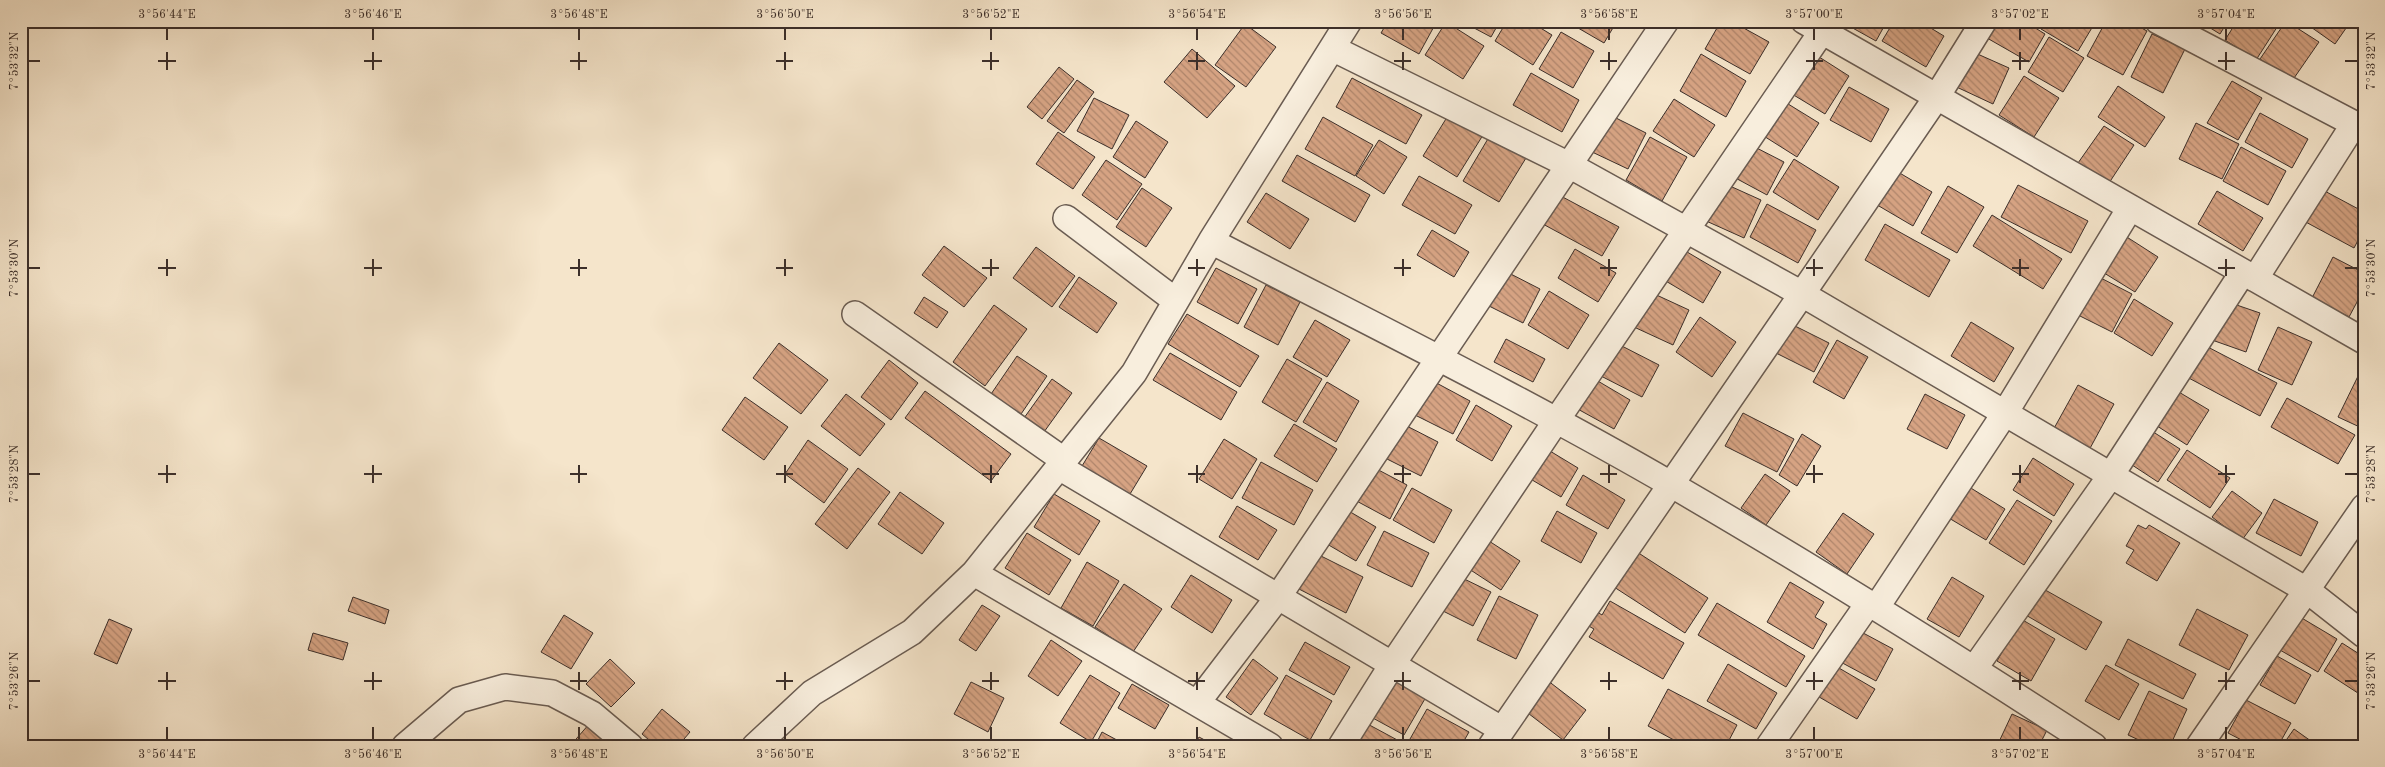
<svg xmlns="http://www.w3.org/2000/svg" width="2385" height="767" font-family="'Old Standard TT',serif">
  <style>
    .building { fill: url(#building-back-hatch); stroke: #3c2f2a }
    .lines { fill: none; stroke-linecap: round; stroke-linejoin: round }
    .street-casing { stroke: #6a5c52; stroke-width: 28 }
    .street { stroke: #f8eedd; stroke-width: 25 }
    .ticks { fill: none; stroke: #3c2f2a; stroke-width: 2 }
    .neatline { fill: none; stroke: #3c2f2a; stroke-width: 2 }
    .ticks-label { font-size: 12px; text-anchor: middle; fill: #3c2f2a }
  </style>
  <defs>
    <pattern id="building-back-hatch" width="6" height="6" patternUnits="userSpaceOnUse" patternTransform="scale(1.25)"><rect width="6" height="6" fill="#d6a383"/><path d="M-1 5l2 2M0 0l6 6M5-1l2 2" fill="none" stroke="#af856b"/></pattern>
  </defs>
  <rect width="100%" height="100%" fill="#f5e5cb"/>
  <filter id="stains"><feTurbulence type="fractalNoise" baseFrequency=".004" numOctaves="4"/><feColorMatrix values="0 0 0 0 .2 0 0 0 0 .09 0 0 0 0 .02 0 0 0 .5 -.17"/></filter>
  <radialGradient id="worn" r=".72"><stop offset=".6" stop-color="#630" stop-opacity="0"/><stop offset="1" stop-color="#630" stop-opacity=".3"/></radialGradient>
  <path class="building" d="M1388,21H1437L1419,54L1381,33Z
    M1461,21H1500L1491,37Z
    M1507,21H1529L1552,35L1533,65L1495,41Z
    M1566,21H1617L1604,43Z
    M1721,21H1731L1769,42L1750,74L1705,49Z
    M1840,21H1887L1876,41Z
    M1894,21H1919L1944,36L1926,67L1882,41Z
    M1987,21H2024L2045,34L2029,62L1980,34Z
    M2045,21H2096L2078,51L2041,29Z
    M2106,21H2129L2147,31L2123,75L2087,56Z
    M2199,21H2228L2220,34Z
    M2237,21H2281L2256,60L2225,40Z
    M2286,21L2319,42L2292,81L2260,59Z
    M2310,21H2351L2335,44L2308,25Z
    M1446,22L1484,46L1463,79L1425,55Z
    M1245,24L1276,47L1246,87L1215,65Z
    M1561,32L1594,51L1573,88L1539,69Z
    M2152,34L2185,49L2163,93L2131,77Z
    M2049,37L2084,58L2063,92L2028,72Z
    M1964,48L2009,68L1993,104L1948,83Z
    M1192,49L1235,86L1207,118L1164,82Z
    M1701,54L1746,81L1726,117L1680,91Z
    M1816,55L1849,76L1825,114L1792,94Z
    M1059,67L1074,79L1042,119L1027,107Z
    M1531,73L1579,100L1562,132L1513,105Z
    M2024,76L2059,98L2034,137L1999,115Z
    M1352,78L1422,115L1406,144L1336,107Z
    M1077,80L1094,92L1064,133L1047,121Z
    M2232,81L2262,98L2238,140L2207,123Z
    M2118,86L2165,117L2145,147L2098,117Z
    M1849,87L1889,109L1871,142L1830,120Z
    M1094,98L1129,115L1112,149L1077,131Z
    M1674,99L1715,125L1694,157L1653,131Z
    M1780,99L1819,123L1797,157L1759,133Z
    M2260,113L2308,139L2292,168L2245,142Z
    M1449,114L1483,135L1457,177L1423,156Z
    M1608,114L1646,133L1628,169L1590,151Z
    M1323,117L1373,145L1355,176L1305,149Z
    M1136,121L1168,142L1145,178L1113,157Z
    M2196,123L2239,144L2222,179L2179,159Z
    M2104,126L2134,145L2109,183L2078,163Z
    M1058,132L1095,157L1073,189L1036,164Z
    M1489,137L1526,158L1499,202L1463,181Z
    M1650,137L1687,157L1662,201L1626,180Z
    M1379,140L1407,157L1384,194L1356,176Z
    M1745,142L1784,162L1767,195L1728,174Z
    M2241,147L2286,171L2268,205L2223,181Z
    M1297,155L1370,195L1355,222L1282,181Z
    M1794,159L1839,187L1818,220L1773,192Z
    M1106,160L1142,184L1117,220L1082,195Z
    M1886,165L1932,192L1913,226L1867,199Z
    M1419,176L1472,205L1455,234L1402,205Z
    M1721,182L1761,200L1744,238L1704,220Z
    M2018,185L2088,221L2071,253L2001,217Z
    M1948,186L1984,207L1957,253L1921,233Z
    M1142,188L1172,208L1146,247L1116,227Z
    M2319,188L2364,212V229L2354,248L2302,220Z
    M2217,191L2263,218L2243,251L2198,224Z
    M1266,193L1309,219L1290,249L1247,222Z
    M1557,194L1619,227L1602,256L1541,223Z
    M1767,204L1816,230L1798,263L1750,237Z
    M1992,215L2062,259L2043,289L1973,246Z
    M1885,224L1950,260L1929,297L1865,260Z
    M1432,230L1469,252L1454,277L1417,255Z
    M2119,232L2158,257L2135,292L2096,268Z
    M944,246L987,278L964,307L922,275Z
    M1036,247L1075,276L1052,307L1013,278Z
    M1575,249L1616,273L1598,302L1558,278Z
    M1682,249L1721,272L1703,303L1664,280Z
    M2333,257L2364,273V289L2349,317L2312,298Z
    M1216,268L1257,289L1238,324L1197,302Z
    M1501,269L1540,289L1523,323L1483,303Z
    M2091,273L2132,294L2112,332L2072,312Z
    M1079,277L1117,303L1097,333L1059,307Z
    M1266,285L1300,302L1278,345L1244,327Z
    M1549,291L1589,315L1568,349L1528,325Z
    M1650,292L1689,310L1673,345L1634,327Z
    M924,297L948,312L937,328L914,313Z
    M2134,299L2173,323L2152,356L2114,333Z
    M2225,301L2260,313L2246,352L2212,340Z
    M994,305L1027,329L985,386L953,362Z
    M1187,314L1259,356L1240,387L1168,344Z
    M1700,317L1736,342L1712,377L1676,352Z
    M1315,320L1350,340L1327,377L1293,357Z
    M1971,322L2014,348L1994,382L1951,356Z
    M1789,323L1829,343L1814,372L1774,352Z
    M2278,327L2312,342L2292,385L2258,370Z
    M1506,339L1545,359L1533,382L1494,362Z
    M1837,340L1868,357L1844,399L1813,382Z
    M779,343L828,380L801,414L753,378Z
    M1616,343L1659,365L1642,397L1599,375Z
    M2202,344L2277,383L2260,416L2185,376Z
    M1170,353L1237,392L1221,420L1153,380Z
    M1017,356L1047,376L1019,417L989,397Z
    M1287,359L1322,379L1296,422L1262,402Z
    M889,360L918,383L891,420L861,397Z
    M2362,368L2364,369V429L2338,417Z
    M1591,377L1630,400L1614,429L1574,407Z
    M1052,379L1072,393L1044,432L1024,418Z
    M1429,379L1470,401L1453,434L1411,413Z
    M1327,382L1359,401L1336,442L1303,422Z
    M2078,385L2114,404L2088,452L2052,432Z
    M2167,385L2209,410L2187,445L2146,419Z
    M925,391L1011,454L991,481L905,418Z
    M846,394L885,424L860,456L821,426Z
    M1925,394L1965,415L1947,449L1907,429Z
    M745,397L788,427L764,460L722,430Z
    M2287,398L2355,435L2338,464L2271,427Z
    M1476,405L1512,426L1492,461L1456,440Z
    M1743,413L1794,439L1777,472L1725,446Z
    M1399,422L1438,442L1421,476L1381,456Z
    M1294,424L1337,449L1317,482L1274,456Z
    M2147,428L2180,449L2158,482L2126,461Z
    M1802,434L1821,446L1797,486L1779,475Z
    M1099,438L1147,466L1127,499L1079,471Z
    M1224,439L1257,459L1232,499L1199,479Z
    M808,440L848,469L824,503L785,474Z
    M1540,445L1578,468L1561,497L1522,474Z
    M2187,450L2230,478L2210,508L2167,480Z
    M2033,458L2074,484L2054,516L2013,490Z
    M1261,462L1313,490L1294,525L1242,498Z
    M1369,465L1407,485L1390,519L1351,498Z
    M858,468L890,492L847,549L815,524Z
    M1765,474L1790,491L1766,525L1741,508Z
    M1583,475L1625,500L1608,529L1566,505Z
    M1961,482L2005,509L1986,540L1942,514Z
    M1412,488L1452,510L1434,543L1393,520Z
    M2232,491L2262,513L2242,540L2212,517Z
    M900,492L944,523L922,554L878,524Z
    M1054,494L1100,521L1079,555L1034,527Z
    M2274,499L2318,522L2301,556L2256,533Z
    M2017,500L2052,521L2024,565L1989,543Z
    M1335,503L1376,527L1356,561L1315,537Z
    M1237,506L1277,530L1258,560L1219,537Z
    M1557,511L1597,533L1581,563L1541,541Z
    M1843,513L1874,534L1847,574L1816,552Z
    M2138,525L2146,529L2149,525L2180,543L2157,581L2126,563L2134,550L2126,546Z
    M1384,531L1429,553L1412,587L1367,565Z
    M1027,533L1071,560L1049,595L1005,568Z
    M1478,534L1520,561L1501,590L1460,563Z
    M1311,551L1363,577L1346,613L1293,586Z
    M1637,552L1708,598L1685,633L1614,587Z
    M1087,562L1119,581L1093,626L1061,608Z
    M1191,575L1232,600L1212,633L1171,607Z
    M1456,575L1491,592L1473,626L1439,609Z
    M1952,577L1984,596L1959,637L1927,619Z
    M1790,582L1824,602L1815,617L1827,624L1813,649L1767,622Z
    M1124,584L1162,609L1133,652L1095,627Z
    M2040,587L2102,622L2086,650L2024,614Z
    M1499,596L1538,615L1516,659L1477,640Z
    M353,597L389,610L385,624L348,611Z
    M1610,601L1684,643L1663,679L1589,637L1594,629L1585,624L1594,610L1602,615Z
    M1717,603L1805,656L1786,687L1698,635Z
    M982,605L1000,616L976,651L959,640Z
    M2197,609L2248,635L2229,670L2179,645Z
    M564,615L593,633L571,669L541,652Z
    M2300,617L2337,639L2318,672L2280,650Z
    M109,619L132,629L117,664L94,654Z
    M2021,619L2055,639L2031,681L1997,661Z
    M1852,627L1893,649L1876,681L1835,659Z
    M313,633L348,643L343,660L308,650Z
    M2128,639L2196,674L2183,699L2115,665Z
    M1051,640L1082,661L1058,696L1028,676Z
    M1305,642L1350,667L1334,695L1289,670Z
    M2342,643L2364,657V697L2324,671Z
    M2277,656L2311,675L2295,704L2260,685Z
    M610,659L635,683L611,707L586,684Z
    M1253,659L1278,678L1251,715L1226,697Z
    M1728,664L1777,693L1756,729L1707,701Z
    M1832,664L1875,689L1857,719L1814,694Z
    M2106,665L2139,684L2119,720L2085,701Z
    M1090,675L1120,693L1091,742L1060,723Z
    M1286,675L1332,701L1310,740L1264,714Z
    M1543,677L1586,710L1563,740L1520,707Z
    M1392,678L1426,697L1404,735L1371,717Z
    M971,682L1004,698L988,732L954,714Z
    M1132,684L1169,705L1155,729L1118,708Z
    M1668,689L1737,725L1726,746H1685L1648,726Z
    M2149,691L2187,709L2170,746H2152L2128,735Z
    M2246,700L2291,723L2278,746H2253L2228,733Z
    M662,709L690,732L678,746H656L642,734Z
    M1427,709L1469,732L1461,746H1423L1410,739Z
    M2012,714L2047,730L2039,746H1997Z
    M1362,721L1401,742L1399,746H1348Z
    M590,723L616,746H570Z
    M2294,729L2318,746H2282Z
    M1102,732L1128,746H1095Z
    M1199,737L1216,746H1194Z"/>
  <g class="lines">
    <defs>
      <path id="street" d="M1804,21L2364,341
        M2158,21L2364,129
        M1332,48L1569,165L1802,294L2308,591L2364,635
        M1066,218L1176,301
        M1211,241C1365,321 1522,398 1672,485C1815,568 1955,656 2094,746
        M2255,279L2354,124
        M855,314L1065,461
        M1059,467L1501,729
        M974,573L1270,746
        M1876,608L2005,413L2130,208
        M1974,669L2111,475L2243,272
        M1197,703L1278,597L1666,21
        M405,746L459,700L505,687L552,693L592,714L630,746
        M755,746L812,693L912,632L974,573L1134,373L1211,241L1349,21
        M1341,746L1392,665L1556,421L1829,21
        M1491,746L1802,294L1936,98L1984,21
        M1769,746L1868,604
        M2199,746L2364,507"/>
    </defs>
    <use href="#street" class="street-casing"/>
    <use href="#street" class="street"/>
  </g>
  <path class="ticks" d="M167,28V40M373,28V40M579,28V40M785,28V40M991,28V40M1197,28V40M1403,28V40M1609,28V40M1814,28V40M2020,28V40M2226,28V40M167,52V70M373,52V70M579,52V70M785,52V70M991,52V70M1197,52V70M1403,52V70M1609,52V70M1814,52V70M2020,52V70M2226,52V70M28,61H40M158,61H176M364,61H382M570,61H587M776,61H793M982,61H999M1188,61H1205M1394,61H1411M1600,61H1617M1806,61H1823M2012,61H2029M2218,61H2235M2345,61H2358M167,259V276M373,259V276M579,259V276M785,259V276M991,259V276M1197,259V276M1403,259V276M1609,259V276M1814,259V276M2020,259V276M2226,259V276M28,268H40M158,268H176M364,268H382M570,268H587M776,268H793M982,268H999M1188,268H1205M1394,268H1411M1600,268H1617M1806,268H1823M2012,268H2029M2218,268H2235M2345,268H2358M167,465V483M373,465V483M579,465V483M785,465V483M991,465V483M1197,465V483M1403,465V483M1609,465V483M1814,465V483M2020,465V483M2226,465V483M28,474H40M158,474H176M364,474H382M570,474H587M776,474H793M982,474H999M1188,474H1205M1394,474H1411M1600,474H1617M1806,474H1823M2012,474H2029M2218,474H2235M2345,474H2358M167,672V690M373,672V690M579,672V690M785,672V690M991,672V690M1197,672V690M1403,672V690M1609,672V690M1814,672V690M2020,672V690M2226,672V690M28,681H40M158,681H176M364,681H382M570,681H587M776,681H793M982,681H999M1188,681H1205M1394,681H1411M1600,681H1617M1806,681H1823M2012,681H2029M2218,681H2235M2345,681H2358M167,727V740M373,727V740M579,727V740M785,727V740M991,727V740M1197,727V740M1403,727V740M1609,727V740M1814,727V740M2020,727V740M2226,727V740"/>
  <rect width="2385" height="767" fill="none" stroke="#f5e5cb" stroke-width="55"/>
  <rect x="28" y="28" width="2330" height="712" class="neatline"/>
  <g class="ticks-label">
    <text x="167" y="18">3°56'44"E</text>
    <text x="373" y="18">3°56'46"E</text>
    <text x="579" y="18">3°56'48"E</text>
    <text x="785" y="18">3°56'50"E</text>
    <text x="991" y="18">3°56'52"E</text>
    <text x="1197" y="18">3°56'54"E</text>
    <text x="1403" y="18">3°56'56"E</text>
    <text x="1609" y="18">3°56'58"E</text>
    <text x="1814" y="18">3°57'00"E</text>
    <text x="2020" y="18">3°57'02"E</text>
    <text x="2226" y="18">3°57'04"E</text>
    <text transform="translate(14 61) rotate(-90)" y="4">7°53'32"N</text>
    <text transform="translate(2371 61) rotate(-90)" y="4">7°53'32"N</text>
    <text transform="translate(14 268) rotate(-90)" y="4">7°53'30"N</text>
    <text transform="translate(2371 268) rotate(-90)" y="4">7°53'30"N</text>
    <text transform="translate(14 474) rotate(-90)" y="4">7°53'28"N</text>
    <text transform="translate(2371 474) rotate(-90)" y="4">7°53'28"N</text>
    <text transform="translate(14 681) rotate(-90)" y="4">7°53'26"N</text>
    <text transform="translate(2371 681) rotate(-90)" y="4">7°53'26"N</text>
    <text x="167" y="758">3°56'44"E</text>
    <text x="373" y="758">3°56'46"E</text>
    <text x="579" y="758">3°56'48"E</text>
    <text x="785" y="758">3°56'50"E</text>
    <text x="991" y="758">3°56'52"E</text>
    <text x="1197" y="758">3°56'54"E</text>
    <text x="1403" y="758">3°56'56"E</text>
    <text x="1609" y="758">3°56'58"E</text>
    <text x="1814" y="758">3°57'00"E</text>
    <text x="2020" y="758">3°57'02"E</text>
    <text x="2226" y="758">3°57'04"E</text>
  </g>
  <rect width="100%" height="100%" filter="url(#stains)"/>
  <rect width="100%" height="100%" fill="url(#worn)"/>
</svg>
